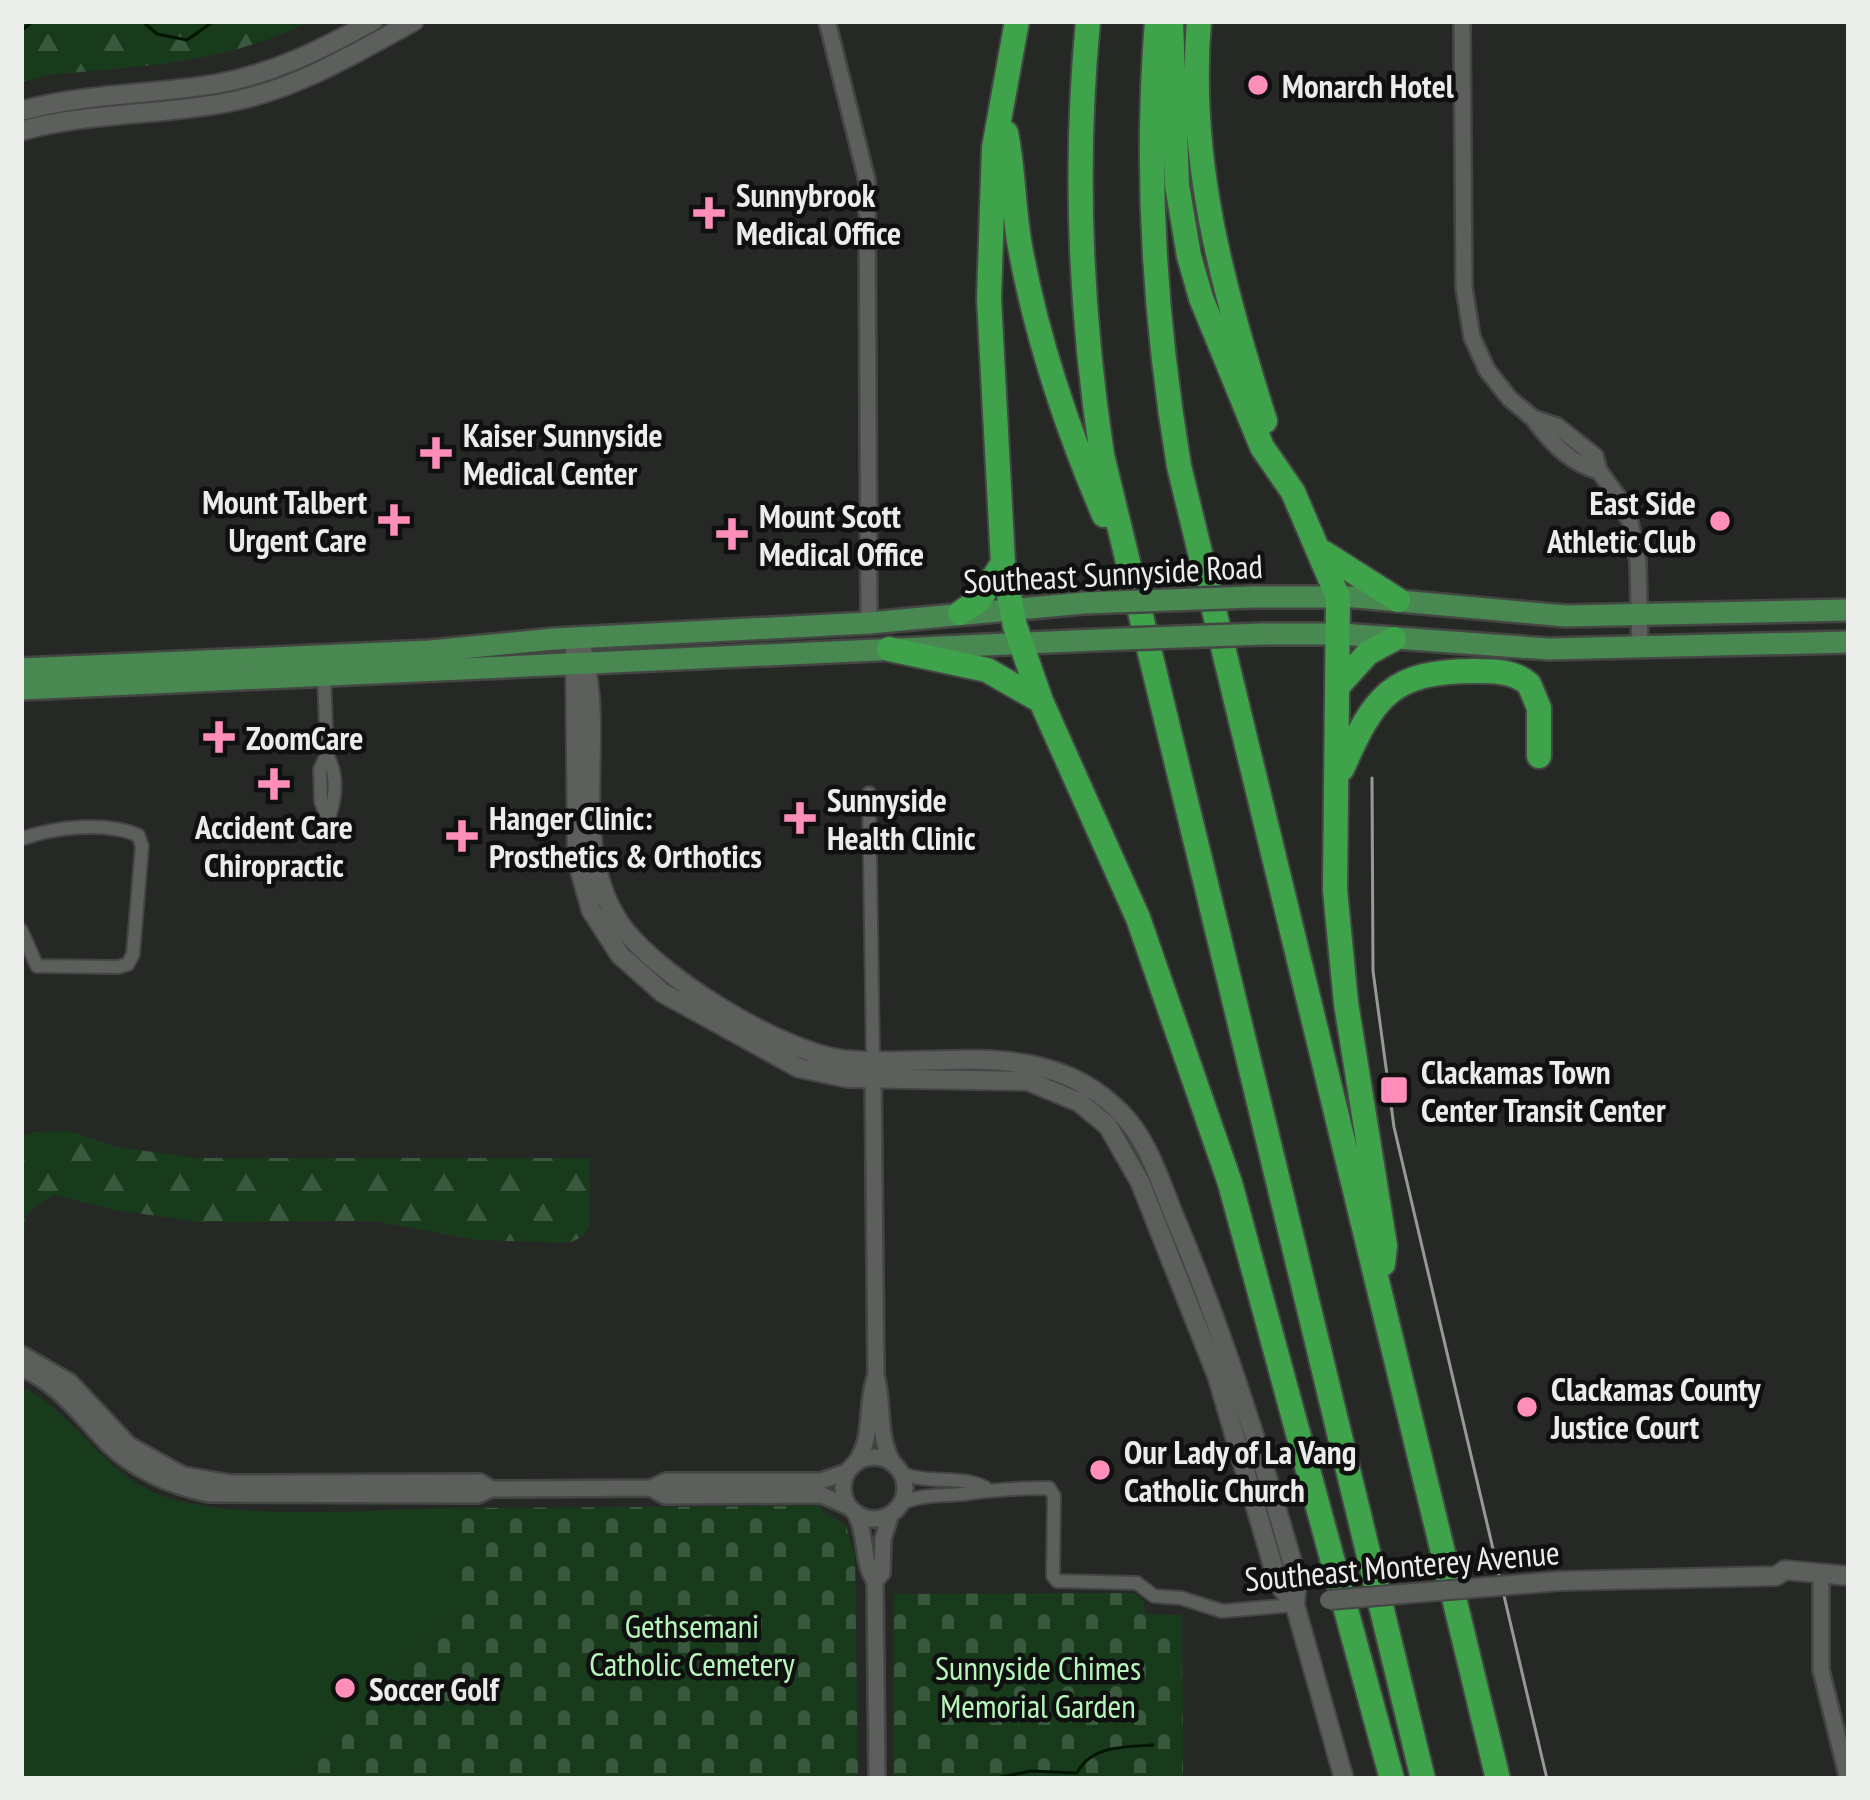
<svg xmlns="http://www.w3.org/2000/svg" width="1870" height="1800" font-family="'PT Sans Narrow',sans-serif">
  <style>
    .green { fill: #183b1c }
    .forest { fill: url(#forest-firs) }
    .cemetery { fill: url(#cemetery-stones) }
    .lines { fill: none; stroke-linecap: round; stroke-linejoin: round }
    .stream { stroke: #001601; stroke-width: 3 }
    .minor-casing { stroke: #444644; stroke-width: 16 }
    .tertiary-casing { stroke: #444644; stroke-width: 20 }
    .secondary-casing { stroke: #444644; stroke-width: 22 }
    .primary-casing { stroke: #444644; stroke-width: 26 }
    .motorway-casing { stroke: #444644; stroke-width: 28 }
    .minor { stroke: #5c5f5c; stroke-width: 12 }
    .tertiary { stroke: #5c5f5c; stroke-width: 15 }
    .secondary { stroke: #5c5f5c; stroke-width: 18 }
    .primary { stroke: #4a8852; stroke-width: 21 }
    .motorway { stroke: #3ea34b; stroke-width: 24 }
    .tram { stroke: #979997; stroke-width: 3 }
    .secondary-bridge-casing { stroke: #444644; stroke-width: 22; stroke-linecap: butt }
    .primary-bridge-casing { stroke: #444644; stroke-width: 26; stroke-linecap: butt }
    .secondary-bridge { stroke: #5c5f5c; stroke-width: 18 }
    .primary-bridge { stroke: #4a8852; stroke-width: 21 }
    .poi-dot { fill: #ff8ebb; stroke: #0f100f; stroke-width: 4.5 }
    .labels { text-anchor: middle; dominant-baseline: central; stroke-width: 9; stroke-linejoin: round; paint-order: stroke }
    .poi-label { font-size: 33px; font-weight: bold; fill: #ebedeb; stroke: #0f100f; text-anchor: start }
    .street-label { font-size: 33px; fill: #ebedeb; stroke: #0f100f }
    .park-label { font-size: 33px; fill: #b7f6ba; stroke: #0f100f }
  </style>
  <defs>
    <pattern id="forest-firs" width="22" height="20" patternUnits="userSpaceOnUse" patternTransform="scale(3)"><rect width="22" height="20" fill="#183b1c"/><path d="M5 1l3.5 6h-7zM16 11l3.5 6h-7z" fill="#3a583d"/></pattern>
    <pattern id="cemetery-stones" width="16" height="16" patternUnits="userSpaceOnUse" patternTransform="scale(3)"><rect width="16" height="16" fill="#183b1c"/><path d="M2 7V4a2 2 0 0 1 4 0v3zM10 15v-3a2 2 0 0 1 4 0v3z" fill="#3a583d"/></pattern>
  </defs>
  <rect width="100%" height="100%" fill="#262826"/>
  <path class="green" d="M21,1386C69,1411 95,1458 141,1486C205,1525 375,1509 454,1508V1612L296,1779H21Z"/>
  <path class="forest" d="M21,21H311C226,64 141,66 48,75L21,83Z
    M68,1131L117,1147L196,1158H590V1224L584,1236L569,1243L475,1240L375,1221L201,1222L114,1210L54,1195L27,1213L21,1251V1136L33,1132Z"/>
  <path class="cemetery" d="M821,1506L822,1511L846,1526L855,1557L858,1779H296L454,1612V1508Z
    M1135,1593L1144,1603L1145,1614L1182,1615L1183,1779H893L894,1594Z"/>
  <g class="lines">
    <path class="stream" d="M142,21L157,34L187,40L214,21
      M21,31L33,21
      M991,1779L1031,1771L1077,1773C1091,1745 1126,1747 1153,1745"/>
    <defs>
      <path id="minor" d="M324,674L327,755L320,769L321,802L328,818
        M327,755C338,776 336,796 329,817
        M869,793L873,1060
        M21,839C54,827 105,821 138,835L142,846L133,954L128,964L118,967L37,966L21,930
        M901,1473C929,1485 961,1474 986,1488
        M902,1503C924,1493 946,1497 970,1493C998,1489 1020,1488 1049,1488L1054,1496L1053,1576L1057,1581L1137,1583L1154,1596L1181,1598L1222,1611L1295,1605"/>
      <path id="tertiary" d="M827,21L867,181L869,623
        M1462,21L1464,288L1472,337L1487,370L1510,399L1533,418L1557,426L1595,456L1599,471L1618,497L1630,522L1638,561L1640,647
        M1533,418C1549,441 1572,464 1599,471
        M873,1068L876,1375C884,1405 877,1437 893,1463
        M21,1354L70,1382L129,1445L183,1475L230,1483L480,1482L491,1489
        M21,1368C60,1385 79,1414 107,1443C135,1471 170,1486 209,1494L478,1495L491,1489L651,1488L666,1481H821L847,1472
        M843 1488a31 31 0 1 1 62 0a31 31 0 1 1-62 0Z
        M856,1462C874,1437 865,1407 875,1378
        M651,1488L665,1496L822,1495L847,1506
        M856,1514C867,1535 862,1564 875,1581L877,1779
        M1821,1576V1670L1848,1779
        M875,1581L882,1573L883,1539L890,1516"/>
      <path id="secondary" d="M21,111C86,93 151,95 216,84C273,74 323,49 373,21
        M21,131C91,111 164,116 234,101C300,87 356,53 414,21
        M578,638C611,727 564,837 619,922C654,975 783,1054 847,1060C943,1068 1047,1035 1122,1114C1149,1142 1160,1182 1175,1218C1225,1336 1262,1456 1297,1579L1295,1605L1344,1779
        M575,651L577,860L591,910L620,955L663,993L799,1068L848,1078L1028,1081L1079,1102L1108,1126L1140,1182L1217,1376L1278,1583L1295,1605
        M1560,1581L1776,1576L1785,1570L1849,1576"/>
      <path id="primary" d="M1253,597H1356L1565,616L1849,610
        M1262,634H1340L1549,649L1849,642
        M21,669L430,651L554,639L869,623L1084,603
        M21,689L1095,640"/>
      <path id="motorway" d="M1017,21L994,148L989,299L1003,563L1015,626L1041,701L1138,918L1230,1183L1392,1779
        M1088,21C1074,167 1080,310 1102,455L1423,1779
        M1157,21C1145,172 1154,317 1179,466L1498,1779
        M1171,21L1177,185L1189,256L1201,298L1262,447L1293,492L1338,597L1335,890L1346,1003L1385,1246L1383,1264
        M1199,21C1187,161 1223,289 1265,421
        M1006,133C1014,172 1013,212 1021,252C1038,342 1068,431 1104,515
        M1324,553L1398,600
        M960,613L979,600L1003,563
        M889,649L987,670L1041,701
        M1338,686L1368,653L1394,639
        M1342,769C1374,697 1390,671 1475,671C1494,671 1514,671 1529,684L1539,708V756"/>
    </defs>
    <use href="#minor" class="minor-casing"/>
    <use href="#tertiary" class="tertiary-casing"/>
    <use href="#secondary" class="secondary-casing"/>
    <use href="#primary" class="primary-casing"/>
    <use href="#motorway" class="motorway-casing"/>
    <use href="#minor" class="minor"/>
    <use href="#tertiary" class="tertiary"/>
    <use href="#secondary" class="secondary"/>
    <use href="#primary" class="primary"/>
    <use href="#motorway" class="motorway"/>
    <path class="tram" d="M1372,778L1373,971L1394,1127L1547,1779"/>
    <defs>
      <path id="secondary-bridge" d="M1329,1600L1560,1581"/>
      <path id="primary-bridge" d="M1084,603L1253,597
        M1095,640L1262,634"/>
    </defs>
    <use href="#secondary-bridge" class="secondary-bridge-casing"/>
    <use href="#primary-bridge" class="primary-bridge-casing"/>
    <use href="#secondary-bridge" class="secondary-bridge"/>
    <use href="#primary-bridge" class="primary-bridge"/>
  </g>
  <g class="poi-dot">
    <circle cx="1258" cy="85" r="12"/>
    <path d="M703 195h12v12h12v12h-12v12h-12v-12h-12v-12h12z"/>
    <path d="M430 435h12v12h12v12h-12v12h-12v-12h-12v-12h12z"/>
    <path d="M388 502h12v12h12v12h-12v12h-12v-12h-12v-12h12z"/>
    <circle cx="1720" cy="521" r="12"/>
    <path d="M726 516h12v12h12v12h-12v12h-12v-12h-12v-12h12z"/>
    <path d="M213 719h12v12h12v12h-12v12h-12v-12h-12v-12h12z"/>
    <path d="M268 766h12v12h12v12h-12v12h-12v-12h-12v-12h12z"/>
    <path d="M794 800h12v12h12v12h-12v12h-12v-12h-12v-12h12z"/>
    <path d="M456 818h12v12h12v12h-12v12h-12v-12h-12v-12h12z"/>
    <rect x="1379" y="1075" width="30" height="30" rx="6"/>
    <circle cx="1527" cy="1407" r="12"/>
    <circle cx="1100" cy="1470" r="12"/>
    <circle cx="345" cy="1688" r="12"/>
  </g>
  <g class="labels">
    <g class="poi-label">
      <text x="1282" y="85">Monarch Hotel</text>
      <text x="736" y="194">Sunnybrook<tspan x="736" dy="38">Medical Office</tspan></text>
      <text x="463" y="434">Kaiser Sunnyside<tspan x="463" dy="38">Medical Center</tspan></text>
      <text x="367" y="501" text-anchor="end">Mount Talbert<tspan x="367" dy="38">Urgent Care</tspan></text>
      <text x="1696" y="502" text-anchor="end">East Side<tspan x="1696" dy="38">Athletic Club</tspan></text>
      <text x="759" y="515">Mount Scott<tspan x="759" dy="38">Medical Office</tspan></text>
      <text x="246" y="737">ZoomCare</text>
      <text x="827" y="799">Sunnyside<tspan x="827" dy="38">Health Clinic</tspan></text>
      <text x="489" y="817">Hanger Clinic:<tspan x="489" dy="38">Prosthetics &amp; Orthotics</tspan></text>
      <text x="274" y="826" text-anchor="middle">Accident Care<tspan x="274" dy="38">Chiropractic</tspan></text>
      <text x="1421" y="1071">Clackamas Town<tspan x="1421" dy="38">Center Transit Center</tspan></text>
      <text x="1551" y="1388">Clackamas County<tspan x="1551" dy="38">Justice Court</tspan></text>
      <text x="1124" y="1451">Our Lady of La Vang<tspan x="1124" dy="38">Catholic Church</tspan></text>
      <text x="369" y="1688">Soccer Golf</text>
    </g>
    <g class="street-label">
      <text transform="translate(1113 573) rotate(-3)">Southeast Sunnyside Road</text>
      <text transform="translate(1402 1565) rotate(-5)">Southeast Monterey Avenue</text>
    </g>
    <g class="park-label">
      <text x="692" y="1625">Gethsemani<tspan x="692" dy="38">Catholic Cemetery</tspan></text>
      <text x="1038" y="1667">Sunnyside Chimes<tspan x="1038" dy="38">Memorial Garden</tspan></text>
    </g>
  </g>
  <rect width="1870" height="1800" fill="none" stroke="#ebedeb" stroke-width="48"/>
</svg>
